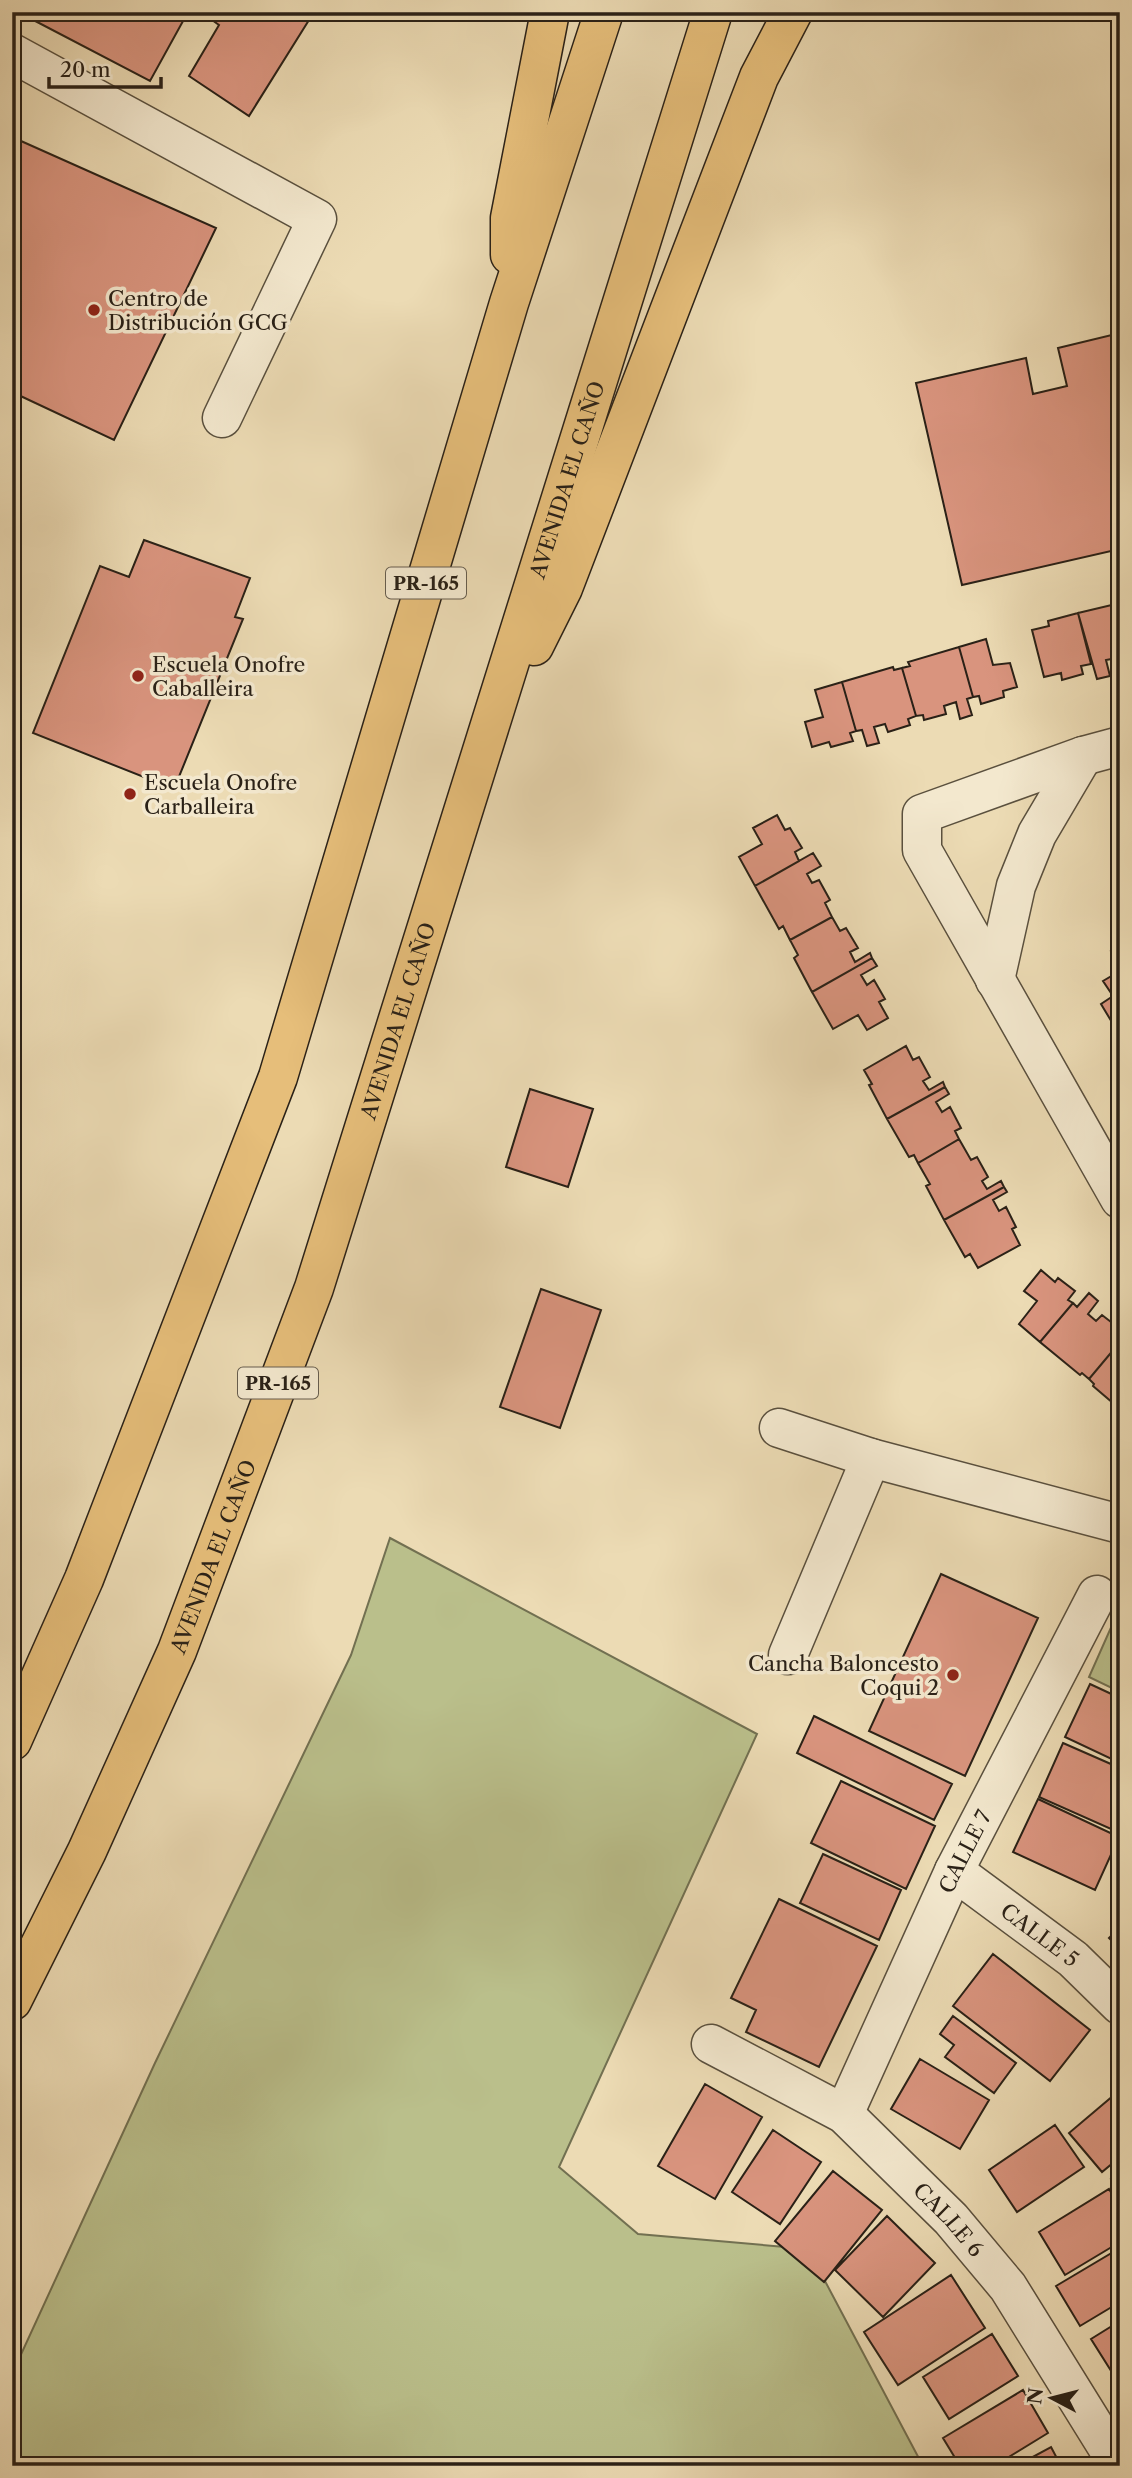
<svg xmlns="http://www.w3.org/2000/svg" width="1132" height="2478" font-family="'Libre Caslon Text',serif">
  <style>
    .green { fill: #babf8b; stroke: #727051; stroke-width: 2 }
    .building { fill: #d9947e; stroke: #2a2117; stroke-width: 2 }
    .lines { fill: none; stroke-linecap: round; stroke-linejoin: round }
    .minor-casing { stroke: #5a503e; stroke-width: 41 }
    .highway-casing { stroke: #2a2117; stroke-width: 41 }
    .minor { stroke: #f3e8ce; stroke-width: 38 }
    .highway { stroke: #e6be7a; stroke-width: 38 }
    .poi-dot { fill: #8f2418; stroke: #f3e8ce; stroke-width: 2.5 }
    .labels { text-anchor: middle; dominant-baseline: central; stroke-width: 7; stroke-linejoin: round; paint-order: stroke }
    .shield { fill: #f3e8ce; stroke: #665d4e; stroke-width: 2 }
    .shield-label { font-size: 19px; font-weight: bold; fill: #2a2117 }
    .poi-label { font-size: 21px; fill: #2a2117; stroke: #f3e8ce; text-anchor: start }
    .street-label { font-size: 21px; fill: #2a2117; stroke: #f3e8ce }
  </style>
  <rect width="100%" height="100%" fill="#ecdbb4"/>
  <filter id="stains"><feTurbulence type="fractalNoise" baseFrequency=".00286" numOctaves="4"/><feColorMatrix values="0 0 0 0 .2 0 0 0 0 .09 0 0 0 0 .02 0 0 0 .5 -.17"/></filter>
  <radialGradient id="worn" r=".72"><stop offset=".6" stop-color="#630" stop-opacity="0"/><stop offset="1" stop-color="#630" stop-opacity=".3"/></radialGradient>
  <path class="green" d="M390,1538L757,1734L559,2167L638,2234L808,2249L923,2466H12V2374L155,2063L351,1655Z
    M1113,1623H1120V1692L1089,1677Z"/>
  <path class="building" d="M18,12H188L150,81Z
    M207,12H314L249,116L189,76L219,25L205,15Z
    M12,137L216,228L114,440L12,392Z
    M1120,333V549L962,585L916,383L1026,358L1033,394L1067,386L1058,348Z
    M144,540L250,578L235,617L243,619L174,789L33,733L100,566L129,577Z
    M1120,603V666L1117,658L1106,660L1110,676L1097,679L1078,613Z
    M1078,613L1091,664L1081,666L1083,674L1062,680L1061,673L1044,677L1032,630L1049,626L1048,621Z
    M986,639L993,665L1010,663L1017,687L1003,691L1004,697L981,704L979,696L973,697L959,647Z
    M959,647L973,697L967,699L972,715L960,719L956,702L944,706L946,714L924,720L923,715L916,716L902,668L910,666L908,662Z
    M893,667L894,670L902,668L916,716L908,719L910,725L888,732L885,724L874,727L879,743L867,746L862,730L856,731L842,682Z
    M842,682L856,731L850,733L853,741L831,747L829,742L812,747L805,722L823,717L815,690Z
    M777,815L785,830L790,828L802,848L795,852L799,861L755,886L739,857L762,844L753,828Z
    M813,853L821,866L807,874L812,883L819,880L830,900L825,903L832,917L790,940L783,926L779,929L755,886Z
    M832,917L840,931L846,928L858,948L850,952L855,962L870,953L872,958L812,992L794,958L798,955L790,940Z
    M1120,946V966L1111,951Z
    M872,958L877,966L861,975L867,985L874,980L885,999L879,1002L888,1018L867,1030L858,1015L833,1029L812,992Z
    M1120,971V1025L1117,1022L1113,1024L1101,1004L1113,996L1103,981Z
    M906,1046L913,1060L919,1057L930,1077L923,1081L929,1090L943,1082L945,1087L887,1119L869,1085L872,1084L864,1070Z
    M945,1087L949,1094L936,1102L942,1112L950,1107L961,1128L955,1131L959,1139L918,1163L914,1155L909,1157L887,1119Z
    M530,1089L593,1109L568,1187L506,1167Z
    M959,1139L971,1160L977,1157L988,1177L982,1181L987,1189L1001,1181L1004,1187L944,1220L926,1186L930,1184L918,1163Z
    M1004,1187L1007,1192L993,1200L999,1211L1006,1207L1016,1227L1012,1229L1020,1245L978,1268L970,1254L965,1257L944,1220Z
    M1041,1270L1055,1282L1058,1278L1075,1291L1068,1300L1073,1303L1040,1342L1019,1324L1037,1301L1024,1291Z
    M541,1289L601,1310L560,1428L500,1407Z
    M1089,1293L1098,1301L1088,1314L1096,1321L1102,1315L1120,1329L1116,1335L1120,1342L1089,1379L1082,1373L1080,1375L1040,1342L1073,1303L1077,1307Z
    M1120,1342V1409L1093,1386L1094,1384L1089,1379Z
    M941,1574L1038,1618L965,1776L869,1731Z
    M1090,1684L1120,1698V1763L1065,1737Z
    M814,1716L952,1784L934,1820L797,1753Z
    M1063,1743L1120,1768V1833L1039,1797Z
    M841,1781L935,1826L906,1889L811,1843Z
    M1038,1799L1119,1837L1095,1890L1013,1852Z
    M823,1854L901,1890L879,1940L800,1903Z
    M779,1899L877,1946L819,2067L746,2032L756,2010L731,1998Z
    M1120,1927V1949L1109,1938Z
    M993,1954L1090,2030L1050,2081L953,2006Z
    M953,2016L1016,2063L994,2093L945,2057L954,2045L940,2034Z
    M920,2059L989,2100L960,2149L891,2109Z
    M705,2084L762,2117L715,2199L658,2166Z
    M1120,2090V2157L1102,2172L1069,2133Z
    M1055,2125L1084,2167L1017,2212L989,2170Z
    M773,2130L821,2162L780,2224L732,2192Z
    M833,2171L882,2210L824,2282L775,2241Z
    M1120,2173V2192L1111,2179Z
    M1109,2189L1120,2207V2242L1065,2275L1039,2232Z
    M887,2216L935,2263L883,2317L835,2270Z
    M1120,2248V2302L1080,2326L1056,2286Z
    M951,2275L985,2328L898,2385L864,2332Z
    M1120,2321V2385L1091,2339Z
    M992,2334L1018,2376L949,2419L923,2377Z
    M1023,2390L1048,2433L994,2466H960L943,2438Z
    M1051,2447L1061,2466H1016Z"/>
  <g class="lines">
    <defs>
      <g id="minor">
        <path d="M12,53L317,219L222,418"/>
        <path d="M1120,746L1083,756L922,814V850L1120,1199"/>
        <path d="M995,980L1016,886L1037,834L1083,756"/>
        <path d="M779,1428L871,1458L1120,1524"/>
        <path d="M788,1655L871,1458"/>
        <path id="s1" d="M954,1871L1073,1959L1120,2005"/>
        <path id="s2" d="M711,2044L844,2114L951,2219L1008,2287L1119,2466"/>
        <path id="s3" d="M844,2114L954,1871L1097,1595"/>
      </g>
      <g id="highway">
        <path d="M510,255V218L550,12"/>
        <path d="M534,646L563,588L759,77L793,12"/>
        <path d="M12,1741L84,1579L278,1077L509,303L604,12"/>
        <path id="s4" d="M12,2001L87,1851L177,1651L314,1288L713,12"/>
      </g>
    </defs>
    <use href="#minor" class="minor-casing"/>
    <use href="#highway" class="highway-casing"/>
    <use href="#minor" class="minor"/>
    <use href="#highway" class="highway"/>
  </g>
  <g class="poi-dot">
    <circle cx="94" cy="310" r="7"/>
    <circle cx="138" cy="676" r="7"/>
    <circle cx="130" cy="794" r="7"/>
    <circle cx="953" cy="1675" r="7"/>
  </g>
  <g class="labels">
    <g class="shield">
      <rect x="386" y="567.5" width="80" height="31" rx="5"/>
      <rect x="238" y="1367.5" width="80" height="31" rx="5"/>
    </g>
    <g class="shield-label">
      <text x="426" y="583">PR-165</text>
      <text x="278" y="1383">PR-165</text>
    </g>
    <g class="poi-label">
      <text x="108" y="298">Centro de<tspan x="108" dy="24">Distribución GCG</tspan></text>
      <text x="152" y="664">Escuela Onofre<tspan x="152" dy="24">Caballeira</tspan></text>
      <text x="144" y="782">Escuela Onofre<tspan x="144" dy="24">Carballeira</tspan></text>
      <text x="939" y="1663" text-anchor="end">Cancha Baloncesto<tspan x="939" dy="24">Coqui 2</tspan></text>
    </g>
    <g class="street-label">
      <text stroke="none"><textPath href="#s4" startOffset="1622">AVENIDA EL CAÑO</textPath></text>
      <text stroke="none"><textPath href="#s4" startOffset="1055">AVENIDA EL CAÑO</textPath></text>
      <text stroke="none"><textPath href="#s4" startOffset="488">AVENIDA EL CAÑO</textPath></text>
      <text stroke="none"><textPath href="#s3" startOffset="289">CALLE 7</textPath></text>
      <text stroke="none"><textPath href="#s1" startOffset="107">CALLE 5</textPath></text>
      <text stroke="none"><textPath href="#s2" startOffset="299">CALLE 6</textPath></text>
    </g>
  </g>
  <rect width="1132" height="2478" fill="none" stroke="#ecdbb4" stroke-width="42"/>
  <rect x="14" y="14" width="1104" height="2450" fill="none" stroke="#2a2117" stroke-width="3.5"/>
  <rect x="21" y="21" width="1090" height="2436" fill="none" stroke="#2a2117" stroke-width="2"/>
  <g transform="translate(1052 2398) rotate(277)" stroke="#f3e8ce" stroke-width="5" paint-order="stroke">
  <path d="M0-5L12 26L0 18L-12 26Z" fill="#2a2117"/>
  <text y="-10" font-size="19" font-weight="bold" text-anchor="middle" fill="#2a2117">N</text>
  </g>
  <path d="M49 77v10h112v-10" fill="none" stroke="#2a2117" stroke-width="3.5"/>
  <text x="60" y="77" font-size="21" fill="#2a2117" stroke="#f3e8ce" stroke-width="5" paint-order="stroke">20 m</text>
  <rect width="100%" height="100%" filter="url(#stains)"/>
  <rect width="100%" height="100%" fill="url(#worn)"/>
</svg>
